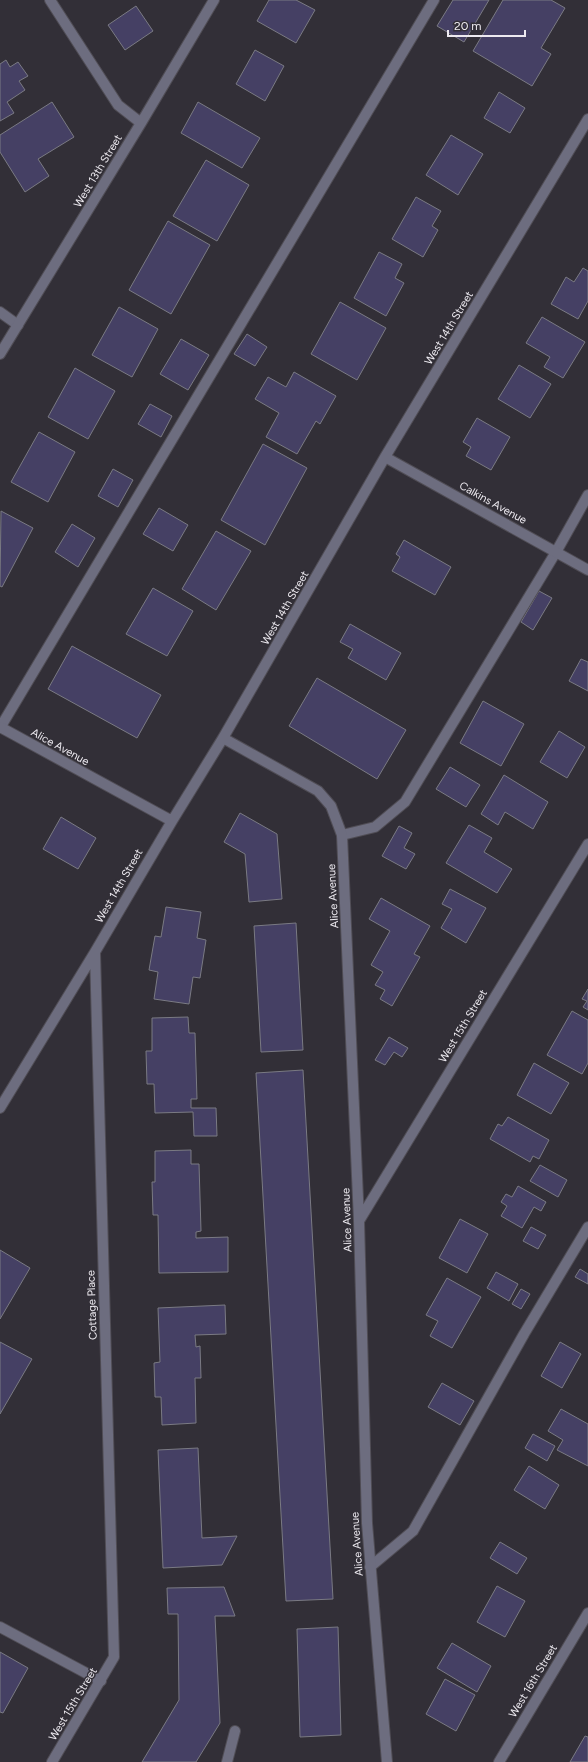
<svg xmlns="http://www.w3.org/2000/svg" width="588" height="1762" font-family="Figtree,sans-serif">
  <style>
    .building { fill: #454064; stroke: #7a7a83 }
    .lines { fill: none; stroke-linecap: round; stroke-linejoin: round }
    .lane-casing { stroke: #504d55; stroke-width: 12 }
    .street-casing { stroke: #504d55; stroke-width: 12 }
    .lane { stroke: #6d6d7f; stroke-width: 10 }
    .street { stroke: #6d6d7f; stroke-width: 10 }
    .labels { text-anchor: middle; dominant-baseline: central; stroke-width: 3; stroke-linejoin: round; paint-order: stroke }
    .street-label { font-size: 11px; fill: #edeaf0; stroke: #322f37 }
  </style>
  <rect width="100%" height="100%" fill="#322f37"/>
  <path class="building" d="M269,0H296L315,10L296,43L257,21Z
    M453,0H489L464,42L437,26Z
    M503,0H551L565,8L541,48L551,54L532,86L473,51Z
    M136,6L153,31L125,50L108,25Z
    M255,50L284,66L265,101L236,84Z
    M6,60L10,67L18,62L28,76L19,81L25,90L7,102L14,113L0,121V64Z
    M499,92L525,108L510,133L484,118Z
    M52,102L74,137L38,159L49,176L25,192L0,152V135Z
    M198,102L260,138L242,168L181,133Z
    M451,135L483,154L458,195L426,175Z
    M206,160L249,185L217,241L173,216Z
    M416,197L441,211L432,226L438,230L423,257L392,239Z
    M168,221L210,245L171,314L129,290Z
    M379,252L402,264L395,278L404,283L386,316L354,298Z
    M583,268L588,271V301L578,319L551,304L566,277L574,282Z
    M340,302L386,328L357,380L311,354Z
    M119,307L158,329L132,377L92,355Z
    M542,317L585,342L563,378L544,367L550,357L526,343Z
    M247,334L267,347L255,366L234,354Z
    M181,339L209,355L188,390L160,374Z
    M519,365L551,384L530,418L498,399Z
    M75,368L115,391L88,439L48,417Z
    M294,372L336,396L320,424L316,421L297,454L266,437L279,413L255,399L268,377L286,387Z
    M150,404L172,416L161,437L138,424Z
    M477,418L510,437L491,470L466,456L471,447L463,442Z
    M39,432L75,452L48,502L11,482Z
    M263,444L307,468L265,545L221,520Z
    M113,469L133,480L118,507L98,496Z
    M159,508L188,525L173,551L143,534Z
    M1,511L33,528L2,587L0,586Z
    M72,524L95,538L78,567L55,552Z
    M216,531L251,551L216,610L182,589Z
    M404,540L451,567L435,595L392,571L400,557L396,554Z
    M153,588L193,611L167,656L126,634Z
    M539,591L552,598L533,630L521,622Z
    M350,624L401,653L386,680L348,658L353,649L340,642Z
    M72,646L161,695L137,738L48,689Z
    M581,659L588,662V691L569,681Z
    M317,678L406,730L377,779L289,726Z
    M483,701L524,724L501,766L460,743Z
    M559,731L585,747L567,778L540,762Z
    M450,767L480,785L466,807L436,789Z
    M504,775L548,802L533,829L505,812L498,825L481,814Z
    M240,813L277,834L282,899L249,902L245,854L224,842Z
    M61,817L96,838L78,869L43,849Z
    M469,825L492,838L484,852L512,869L497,893L446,863Z
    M399,826L412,833L404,848L415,854L406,869L382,856Z
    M450,889L486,908L466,943L441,928L452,909L442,904Z
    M381,898L430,926L414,954L420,957L392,1006L380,999L385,990L375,985L383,972L371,965L390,931L369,919Z
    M166,907L201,912L197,938L206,940L200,978L193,977L189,1004L154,999L158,972L149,970L155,936L161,937Z
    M296,923L303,1050L261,1052L254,926Z
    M588,989V1010L583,1007L587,1001L582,999Z
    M572,1011L588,1020V1063L582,1074L547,1055Z
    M188,1017L189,1033H195L197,1099H191V1108H216L217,1136H194L193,1112L155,1113L154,1084H147L146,1051H152V1018Z
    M389,1037L408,1048L402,1057L394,1052L385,1065L375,1060Z
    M534,1063L569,1083L551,1114L517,1095Z
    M303,1070L333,1599L286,1601L256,1073Z
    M508,1117L549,1140L539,1159L533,1156L530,1162L490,1139L498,1124L502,1126Z
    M191,1150V1164H199L201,1231L196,1232V1238L228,1237V1272L159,1273L158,1215H153L152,1182H155V1151Z
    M540,1165L567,1180L558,1197L530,1181Z
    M518,1186L546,1202L541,1211L534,1207L522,1228L501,1216L507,1206L501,1202L506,1194L512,1197Z
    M460,1219L488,1234L467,1273L439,1258Z
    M531,1227L546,1235L538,1249L523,1241Z
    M0,1250L30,1268L0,1319Z
    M580,1269L588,1274V1284L575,1277Z
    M496,1272L518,1284L509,1301L487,1288Z
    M447,1278L481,1297L452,1348L430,1336L438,1321L426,1315Z
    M521,1289L530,1294L521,1309L512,1304Z
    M225,1305L226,1334L195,1335L196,1347L200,1346L201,1378H195L196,1423L162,1425L161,1397H155L154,1363L160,1362L158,1308Z
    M0,1342L32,1359L0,1414Z
    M560,1342L581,1354L562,1388L541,1376Z
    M442,1383L474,1401L460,1425L428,1407Z
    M561,1409L588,1424V1466L557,1450L563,1440L548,1431Z
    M533,1434L555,1446L547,1461L525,1448Z
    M198,1448L202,1538L237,1536L222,1565L163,1568L158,1450Z
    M529,1466L559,1485L545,1509L514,1490Z
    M500,1542L527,1558L517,1574L490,1558Z
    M497,1586L525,1601L505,1637L477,1622Z
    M224,1587L235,1616H215L220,1723L196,1762H142L179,1700L178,1614H168L167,1588Z
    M338,1627L341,1735L300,1737L297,1629Z
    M452,1643L491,1666L477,1692L437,1668Z
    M0,1652L28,1668L3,1713L0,1712Z
    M445,1679L475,1695L456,1731L426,1714Z
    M585,1736L588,1737V1762H570Z"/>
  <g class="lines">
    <defs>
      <path id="lane" d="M0,312L18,325
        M0,728L434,0
        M342,835L375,827L405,802L556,552L588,495
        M370,1567L413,1531L524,1334L588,1227
        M0,1627L101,1681
        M227,1762L235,1731"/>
      <path id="street" d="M50,0L118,105L141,123
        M0,354L141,123L214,0
        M385,457L588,570
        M0,727L172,821
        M223,738L318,791L331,806L342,835L359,1221L367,1523L387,1762
        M0,1108L95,952L172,821L223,738L385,457L588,119
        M359,1221L588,844
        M52,1762L114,1657L95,952
        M499,1762L588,1613"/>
    </defs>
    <use href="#lane" class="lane-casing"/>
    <use href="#street" class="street-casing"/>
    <use href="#lane" class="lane"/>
    <use href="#street" class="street"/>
  </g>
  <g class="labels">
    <g class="street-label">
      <text transform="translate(98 171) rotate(-59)">West 13th Street</text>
      <text transform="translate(449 328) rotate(-59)">West 14th Street</text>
      <text transform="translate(493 503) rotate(29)">Calkins Avenue</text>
      <text transform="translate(285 608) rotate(-60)">West 14th Street</text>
      <text transform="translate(60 747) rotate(29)">Alice Avenue</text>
      <text transform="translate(119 886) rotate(-60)">West 14th Street</text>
      <text transform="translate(333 896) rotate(-93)">Alice Avenue</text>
      <text transform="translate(463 1026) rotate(-59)">West 15th Street</text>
      <text transform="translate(347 1220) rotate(-92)">Alice Avenue</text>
      <text transform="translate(92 1305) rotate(-92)">Cottage Place</text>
      <text transform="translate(357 1544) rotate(-94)">Alice Avenue</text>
      <text transform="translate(533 1681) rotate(-59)">West 16th Street</text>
      <text transform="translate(73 1704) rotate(-59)">West 15th Street</text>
    </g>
  </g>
  <path d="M448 30v6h77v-6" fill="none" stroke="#edeaf0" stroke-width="2"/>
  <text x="454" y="30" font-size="12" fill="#edeaf0" stroke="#322f37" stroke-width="3" paint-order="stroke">20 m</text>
</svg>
